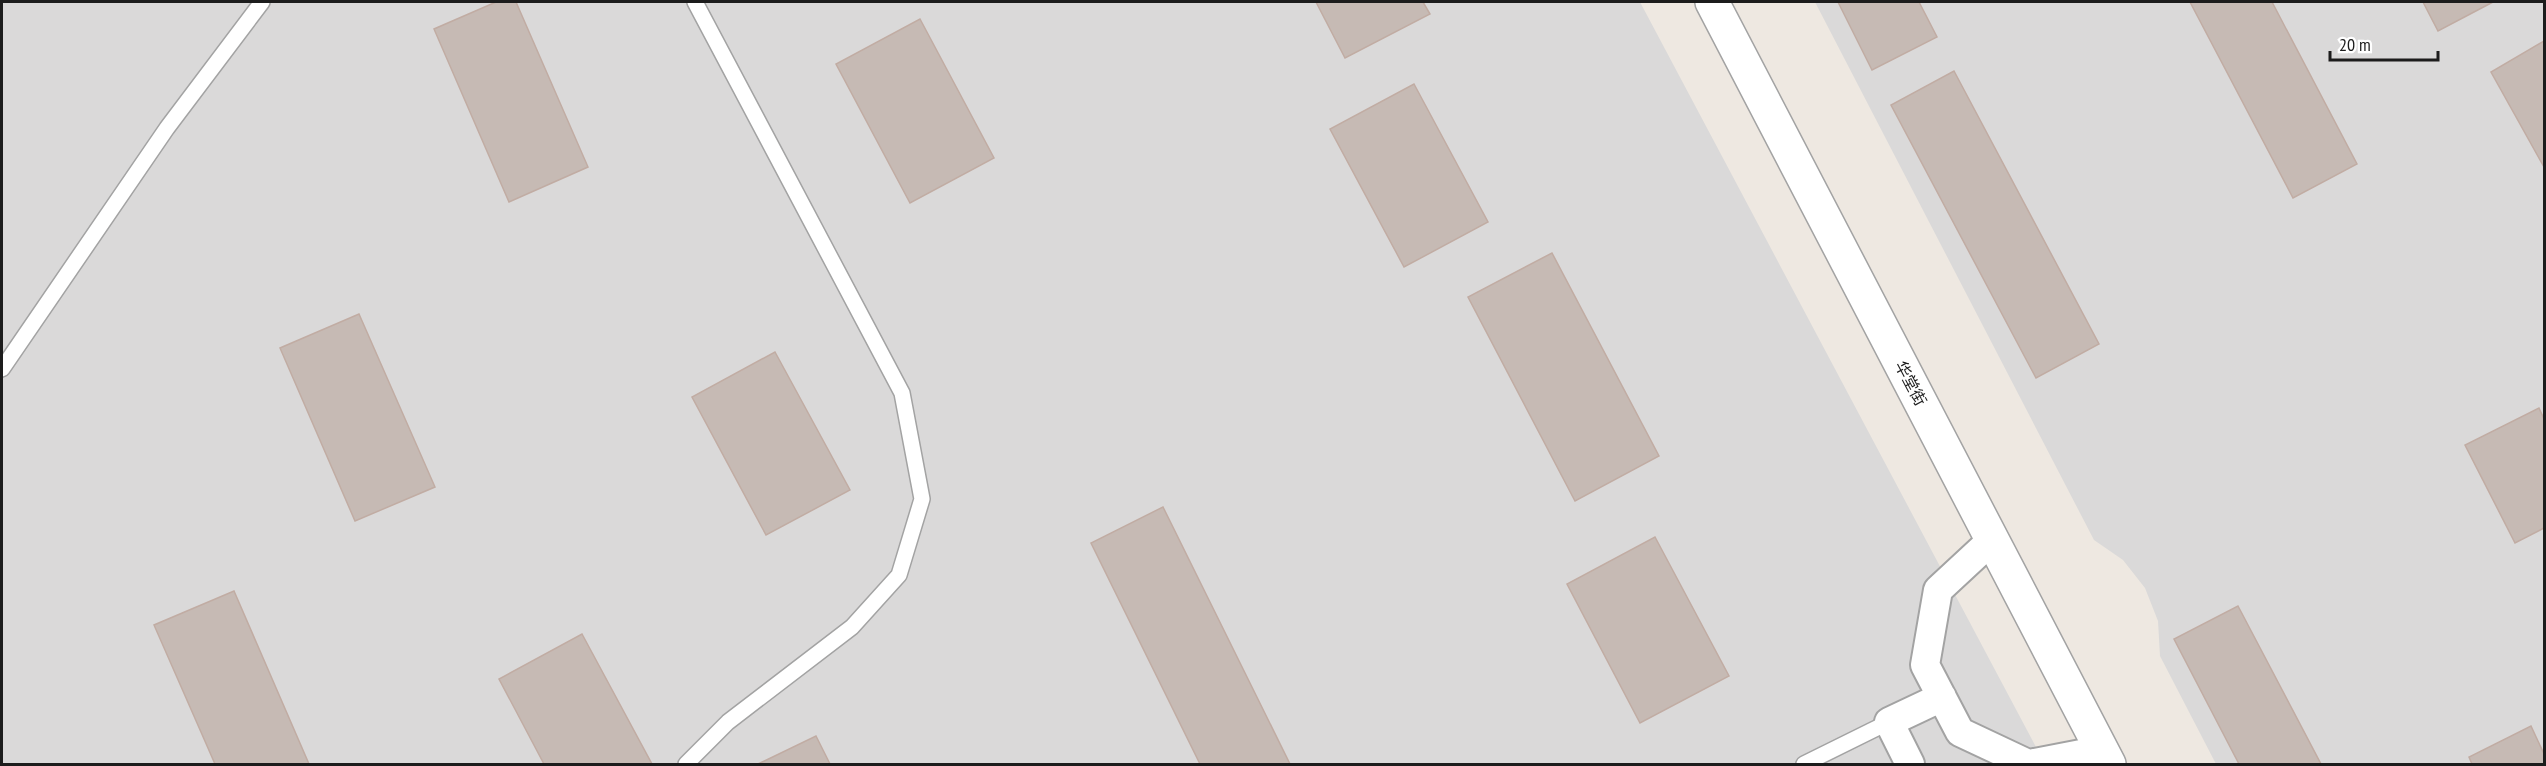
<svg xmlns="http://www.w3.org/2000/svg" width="2546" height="766" font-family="'PT Sans Narrow','Noto Sans SC',sans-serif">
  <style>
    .residential { fill: #dad9d9 }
    .building { fill: #c6bab4; stroke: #c1aca3; stroke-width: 1.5 }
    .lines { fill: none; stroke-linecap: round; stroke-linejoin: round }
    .service-casing { stroke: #a3a3a3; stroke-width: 18 }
    .minor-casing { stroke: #a3a3a3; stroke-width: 32 }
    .tertiary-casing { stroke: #a3a3a3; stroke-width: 36 }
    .service { stroke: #fff; stroke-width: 15 }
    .minor { stroke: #fff; stroke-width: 28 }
    .tertiary { stroke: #fff; stroke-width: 33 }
    .labels { text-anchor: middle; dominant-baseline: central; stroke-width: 5; stroke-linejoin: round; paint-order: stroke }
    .street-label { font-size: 16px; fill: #1c1c1c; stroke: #fff }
  </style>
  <rect width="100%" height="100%" fill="#eee8e1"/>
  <path class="residential" d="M2,2H1640L2045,764H2Z
    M1815,2H2544V764H2216L2160,656L2158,621L2145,588L2123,560L2094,540Z"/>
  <path class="building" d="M496,2H516L588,167L509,202L434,29Z
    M1316,2H1423L1430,14L1345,58Z
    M1838,2H1919L1937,37L1872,70Z
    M2190,2H2272L2357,164L2293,198Z
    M2423,2H2493L2438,31Z
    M920,19L994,158L910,203L836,64Z
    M2544,41V167L2491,72Z
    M1954,71L2099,344L2036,378L1891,105Z
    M1414,84L1488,222L1404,267L1330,129Z
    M1552,253L1659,456L1575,501L1468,297Z
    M359,314L435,487L355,521L280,348Z
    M775,352L850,490L766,535L692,397Z
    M2539,408L2544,419V528L2515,543L2465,445Z
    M1163,507L1290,764H1200L1091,543Z
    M1655,537L1729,676L1640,723L1567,584Z
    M234,591L309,764H215L154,625Z
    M2238,606L2321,764H2239L2174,639Z
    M582,634L652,764H544L499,679Z
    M2531,726L2544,754V764H2472L2469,757Z
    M816,736L830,764H758Z"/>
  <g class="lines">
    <defs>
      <path id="service" d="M2,369L167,128L262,2
        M686,764L728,722L852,627L899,575L922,499L902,393L695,2
        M1804,764L1889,722"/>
      <path id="minor" d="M1993,539L1938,590L1925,665L1960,732L2028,764
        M1910,764L1889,722L1942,697
        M2029,764L2102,750"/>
      <path id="tertiary" d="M1712,2L2109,764"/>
    </defs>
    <use href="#service" class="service-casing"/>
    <use href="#minor" class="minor-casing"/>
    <use href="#tertiary" class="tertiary-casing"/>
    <use href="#service" class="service"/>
    <use href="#minor" class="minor"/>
    <use href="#tertiary" class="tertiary"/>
  </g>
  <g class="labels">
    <g class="street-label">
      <text transform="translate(1911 383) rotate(62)">华堂街</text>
    </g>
  </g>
  <rect width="2546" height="766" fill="none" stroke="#1c1c1c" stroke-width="6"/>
  <path d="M2330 51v9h108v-9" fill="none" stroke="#1c1c1c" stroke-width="3"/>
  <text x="2339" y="51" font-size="18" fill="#1c1c1c" stroke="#ffffff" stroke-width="4.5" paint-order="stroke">20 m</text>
</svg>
